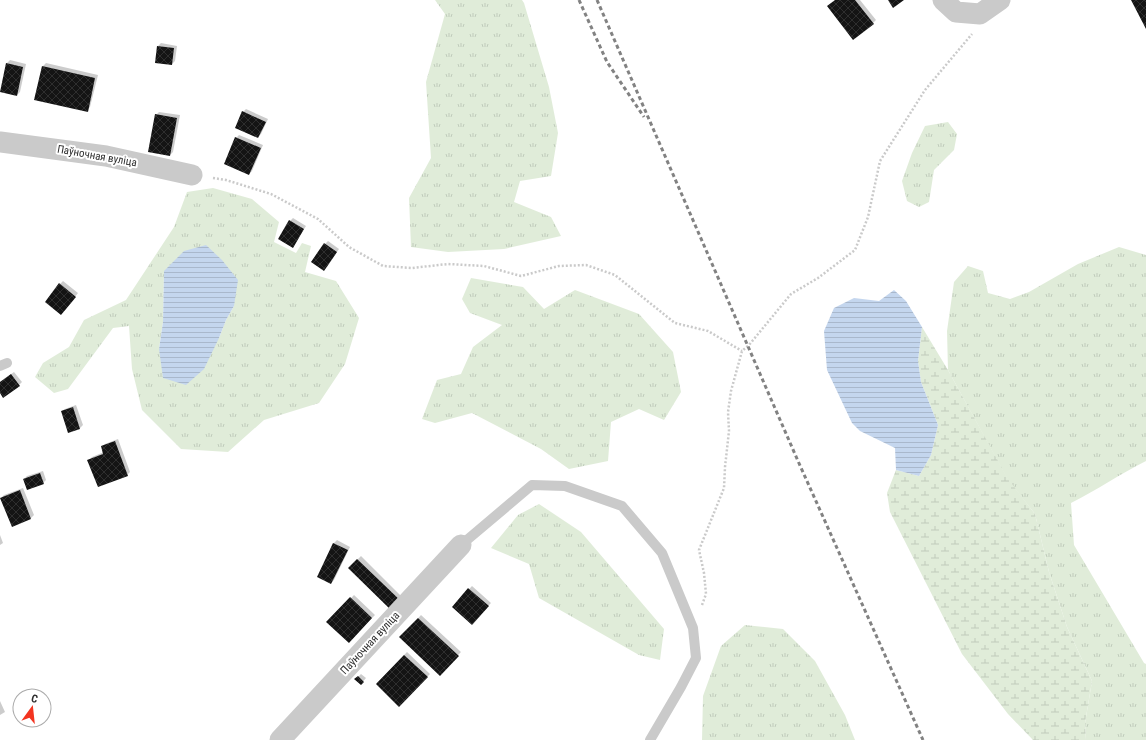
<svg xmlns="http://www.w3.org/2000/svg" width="1146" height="740" font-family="'Roboto Condensed',sans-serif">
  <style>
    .grass { fill: url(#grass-tufts); fill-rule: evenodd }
    .wetland { fill: url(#wetland-marsh) }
    .water { fill: url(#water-rules) }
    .shadow { fill: #0003 }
    .building { fill: url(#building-cross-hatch) }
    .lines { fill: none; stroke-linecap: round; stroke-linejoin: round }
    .path { stroke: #cacaca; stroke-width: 2.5; stroke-dasharray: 2 2; stroke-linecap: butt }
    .lane { stroke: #cacaca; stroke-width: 10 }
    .street { stroke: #cacaca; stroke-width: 21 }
    .rail { stroke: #828282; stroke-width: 3; stroke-dasharray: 4 3; stroke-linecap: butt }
    .labels { text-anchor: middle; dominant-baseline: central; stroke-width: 4; stroke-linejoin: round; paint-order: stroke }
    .street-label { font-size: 11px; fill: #2d2d2d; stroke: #fff }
  </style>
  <defs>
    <pattern id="grass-tufts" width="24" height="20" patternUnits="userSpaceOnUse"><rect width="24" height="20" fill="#e0ecd9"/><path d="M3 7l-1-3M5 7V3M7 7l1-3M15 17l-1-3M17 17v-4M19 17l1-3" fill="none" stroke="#c0cbbb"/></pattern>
    <pattern id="wetland-marsh" width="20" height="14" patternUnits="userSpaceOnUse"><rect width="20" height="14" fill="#e0ecd9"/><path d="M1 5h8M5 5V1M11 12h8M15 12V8" fill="none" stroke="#c0cbbb"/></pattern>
    <pattern id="water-rules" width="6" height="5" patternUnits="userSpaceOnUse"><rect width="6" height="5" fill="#c4d6ee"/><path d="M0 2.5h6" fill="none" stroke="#a9b8cc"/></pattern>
    <pattern id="building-cross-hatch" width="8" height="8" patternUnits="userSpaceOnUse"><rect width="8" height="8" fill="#141414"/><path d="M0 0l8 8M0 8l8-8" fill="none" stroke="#2e2e2e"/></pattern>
  </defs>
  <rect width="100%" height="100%" fill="#fff"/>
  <path class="grass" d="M435,0H522L524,3L549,87L558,133L551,176L520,181L514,202L551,217L561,236L504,249L448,252L411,247L409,198L431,158L426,82L445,14Z
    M948,122L957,134L954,150L934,170L929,202L919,207L907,201L902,181L912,153L925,126Z
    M213,188L252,199L279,222L274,242L296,253L302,243L311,246L305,272L336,281L359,318L345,364L319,403L264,420L228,452L181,449L142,410L132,369L129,326L113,328L68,389L54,393L35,377L43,363L69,347L84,320L126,300L174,227L187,192ZM164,271L234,306L226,320L219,338L159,349L163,322Z
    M1119,247L1146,255V461C1120,474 1097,490 1071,503L1074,545L1144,663L1146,664V740H1086L1085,723L1092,681L1067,627L1049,572L1035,514L1008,480L948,370L947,331L954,282L968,266L983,271L988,293L1010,299L1029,292L1078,264Z
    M471,278L523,287L544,309L575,290L639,314L673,352L681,392L664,420L639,409L611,422L608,461L569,469L541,449L472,413L435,423L422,419L437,380L461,374L473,347L502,325L470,313L462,299Z
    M539,504L581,532L664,629L660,660L639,655L539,598L529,564L491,548L518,515Z
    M745,625L783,629L815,661L845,715L855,740H702L703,696L721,646Z"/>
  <path class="wetland" d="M922,327L948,370L1008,479L1035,514L1049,572L1067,627L1092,681L1085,723L1086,740H1033L1008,714L962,654L890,512L887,493L896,470L919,476L931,455L938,425L921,382L918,361Z"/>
  <path class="water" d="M206,245L222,260L238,280L234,306L226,320L219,338L204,369L186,385L163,378L159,349L163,322L164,271L184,251Z
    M894,290L906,301L922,327L918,361L921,382L938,425L931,455L919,476L896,470L895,448L860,431L852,423L827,370L824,331L834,308L854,298L879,301Z"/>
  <path class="shadow" d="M836,0H860L876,20L873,23Z
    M161,43L177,46L175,61L172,64L158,46Z
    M10,60L26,64L20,92L17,95L7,63Z
    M46,63L98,75L90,107L87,110L43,66Z
    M246,109L268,119L261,134L258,137L243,112Z
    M159,112L180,115L173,152L170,155L156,115Z
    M239,135L263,145L252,171L249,174L236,138Z
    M293,218L306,226L293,247L290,221Z
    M328,241L339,249L327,267L325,244Z
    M63,281L78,293L64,311L60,284Z
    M14,372L22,382L19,385L0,391V382Z
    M76,405L83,425L80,428L69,432L62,411L65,409Z
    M118,439L130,472L127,475L89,460L92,457L104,452L102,447L105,444Z
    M43,471L46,480L43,483L24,479L27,476Z
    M23,488L34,515L31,518L12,526L1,498L4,495Z
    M0,535L3,543L0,545Z
    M337,540L350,547L334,580L331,583L318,576L334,543Z
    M361,556L405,600L394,612L349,568Z
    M472,586L491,603L472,623L453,606Z
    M354,595L375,615L349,642L328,622Z
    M421,615L461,652L440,674L401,637Z
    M407,652L430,674L399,705L377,683Z
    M361,674L366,678L361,684L356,679Z
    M0,701L5,712L0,715Z"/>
  <path class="building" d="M835,0H855L874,24L853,40L827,6Z
    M888,0H904L893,8Z
    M1131,0H1146V29Z
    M157,46L174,48L172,65L155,63Z
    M6,63L23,67L17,96L0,92Z
    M42,66L95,78L88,112L34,100Z
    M242,111L266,122L258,138L235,128Z
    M155,114L177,118L170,156L148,152Z
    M235,137L261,148L249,175L224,164Z
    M289,220L304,229L293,248L278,239Z
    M324,243L337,252L324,271L311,262Z
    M59,283L76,297L61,315L45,302Z
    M11,374L20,386L3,398L0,393V382Z
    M73,407L80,429L68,433L61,411Z
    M115,441L128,476L98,487L87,460L103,454L101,446Z
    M40,473L44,484L27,490L23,479Z
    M20,490L31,519L12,527L0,498Z
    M333,543L348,550L331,584L317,577Z
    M357,559L403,603L394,613L348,568Z
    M468,588L489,606L472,625L452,607Z
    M350,597L372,618L349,643L326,622Z
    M418,618L459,656L440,676L399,637Z
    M404,655L428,677L399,707L376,684Z
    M358,676L364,682L361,685L354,679Z"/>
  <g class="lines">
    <path class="path" d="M213,178L226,180L271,194L318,219L349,247L383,266L412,268L448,264L484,266L521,276L559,266L586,265L615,275L675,323L708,331L742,351
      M702,605L706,594L704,573L699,550L724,488L725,467L729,431L728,412L731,391L742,351L749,345L791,294L818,278L855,250L868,217L880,161L925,90L972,34"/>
    <path class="lane" d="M0,366L7,363
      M461,545L532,485L565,486L622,506L662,553L693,628L696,658L681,687L650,740"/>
    <path class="street" d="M943,0L956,12L980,14L1000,0
      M0,142L106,156L192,175
      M280,740L461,545"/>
    <path class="rail" d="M579,0L607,62L644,117
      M597,0L798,461L923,740"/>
  </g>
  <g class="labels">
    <g class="street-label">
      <text transform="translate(97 156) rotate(10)">Паўночная вуліца</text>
      <text transform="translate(370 643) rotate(-47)">Паўночная вуліца</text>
    </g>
  </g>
  <g transform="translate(32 708) rotate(15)"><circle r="19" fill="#ffffff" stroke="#ababab"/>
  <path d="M0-3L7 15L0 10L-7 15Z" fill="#f33420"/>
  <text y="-6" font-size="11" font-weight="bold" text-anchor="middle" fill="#2d2d2d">С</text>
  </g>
</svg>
